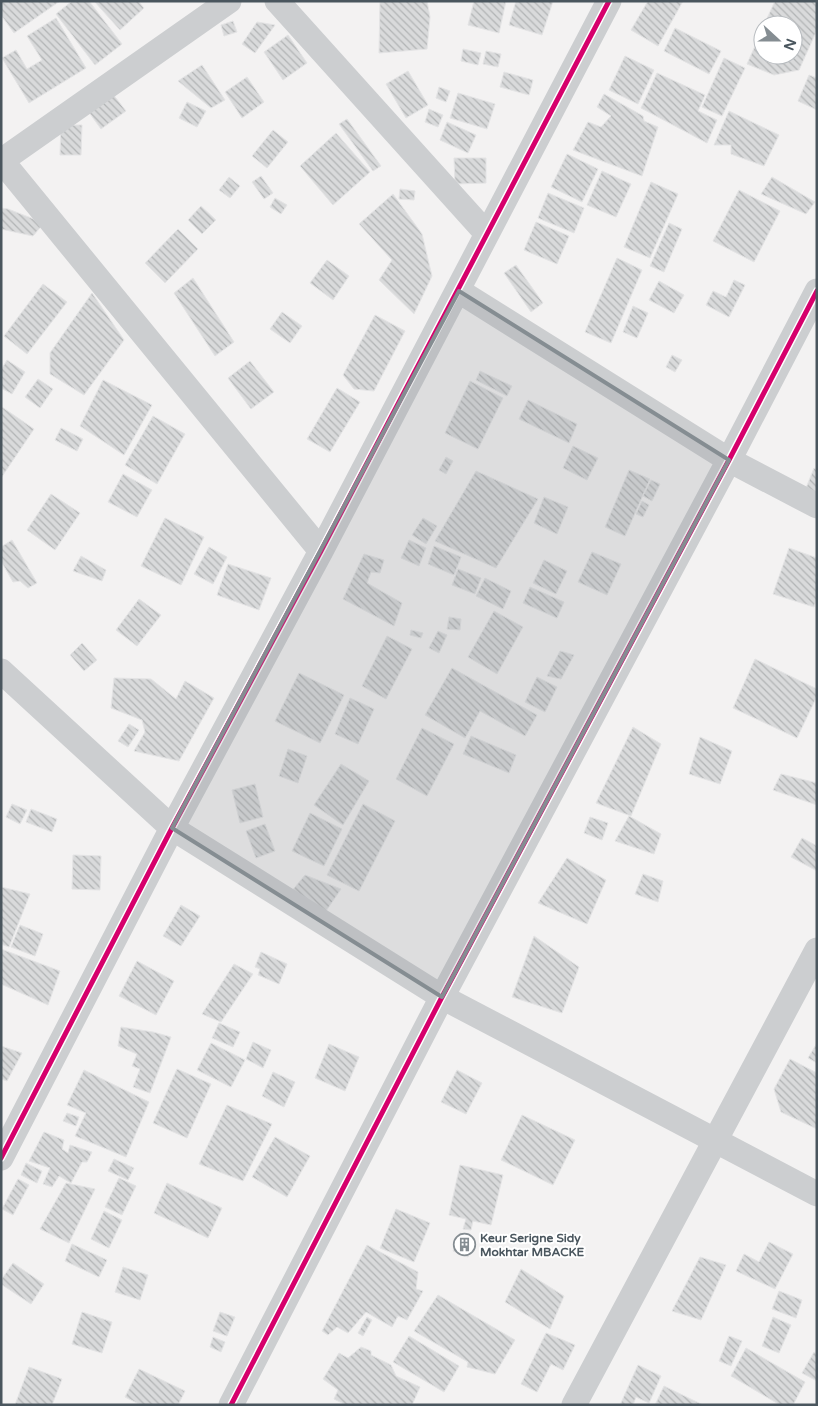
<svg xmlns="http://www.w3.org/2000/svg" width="818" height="1406" font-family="'Varela Round',sans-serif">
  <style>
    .building { fill: url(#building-back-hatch); stroke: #e4e4e5 }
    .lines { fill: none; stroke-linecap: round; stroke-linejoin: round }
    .street { stroke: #ccced0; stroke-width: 25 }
    .cycleway-casing { stroke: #fff; stroke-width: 8 }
    .cycleway { stroke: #d6006c; stroke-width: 5 }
    .marked { fill: #858d92; fill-opacity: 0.2; stroke: #858d92; stroke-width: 4; stroke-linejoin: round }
    .labels { text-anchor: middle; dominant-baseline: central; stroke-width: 4; stroke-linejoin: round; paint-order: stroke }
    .poi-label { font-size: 12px; font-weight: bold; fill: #4a565e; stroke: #fff; text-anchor: start }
  </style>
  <defs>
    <pattern id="building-back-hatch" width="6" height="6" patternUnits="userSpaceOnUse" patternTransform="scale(1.25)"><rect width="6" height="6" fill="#d9dadb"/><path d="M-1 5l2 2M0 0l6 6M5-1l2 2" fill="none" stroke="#b2b4b5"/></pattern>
  </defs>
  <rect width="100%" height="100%" fill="#f3f2f2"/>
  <path class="building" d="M1,1H60L14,33L1,15Z
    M72,1H89L122,44L95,65L56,14Z
    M94,1H138L144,8L120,30Z
    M380,1H427L430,17L427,49L379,53Z
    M474,1H506L499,33L468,25Z
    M516,1H553L542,35L509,25Z
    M648,1H683L658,46L631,30Z
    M775,1H817V30L799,70L774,75L747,64L763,28V55H793V25H764Z
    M56,18L86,68L29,103L2,58L16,50L27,69L42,60L27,36Z
    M233,21L237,32L224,36L221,25Z
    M257,22L275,25L255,53L242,44Z
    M675,28L721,51L709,74L664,51Z
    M288,35L307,63L283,80L264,52Z
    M463,49L481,53L478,65L461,61Z
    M486,51L501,54L498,67L483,64Z
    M625,56L654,70L638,104L609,90Z
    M724,58L745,68L722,116L702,107Z
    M202,65L225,100L211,108L178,81Z
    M408,71L428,105L406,118L386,84Z
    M504,72L533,80L529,95L500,87Z
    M657,73L705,95L698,111L717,120L707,143L641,108Z
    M809,75L817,78V110L798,101Z
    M247,77L264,102L242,118L225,92Z
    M439,87L450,91L446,102L436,98Z
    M112,93L126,111L101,129L88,111Z
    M458,93L495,104L487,129L450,118Z
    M604,94L643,116L644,121L658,127L642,176L573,150L588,122L601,127L611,116L597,107Z
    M187,102L206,111L197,127L179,118Z
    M429,109L443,115L438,127L425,122Z
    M729,111L779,135L764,166L731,154V145H714Z
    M347,119L381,166L373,171L339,124Z
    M447,122L476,135L468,153L440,140Z
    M61,125H82L81,155H60Z
    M273,130L288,142L267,168L252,156Z
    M336,133L370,172L333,205L300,166Z
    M567,154L598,169L582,202L551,187Z
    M454,158H486V183L455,184Z
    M602,171L631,184L616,217L587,205Z
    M261,176L273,193L264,199L252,182Z
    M229,177L240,186L230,198L219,190Z
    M772,177L815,202L806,214L761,194Z
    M651,182L678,194L650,258L624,247Z
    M400,189L415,191L414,200L399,199Z
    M739,190L780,211L754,262L713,241Z
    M548,193L584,208L574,233L538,218Z
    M393,194L422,234L432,276L414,314L379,280L392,260L359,224Z
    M275,198L287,205L281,214L270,207Z
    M201,206L216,220L202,234L188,220Z
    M1,208L8,209L44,223L33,236L1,229Z
    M536,222L569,236L557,264L524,250Z
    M669,223L682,229L664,272L650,266Z
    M178,229L198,249L165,283L145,263Z
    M617,258L642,270L611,343L585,332Z
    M327,260L349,276L333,300L310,283Z
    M516,265L543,303L531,312L504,273Z
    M193,278L234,342L215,356L174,293Z
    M734,280L745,285L729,317L706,305L713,291L726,297Z
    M659,281L684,295L674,313L649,300Z
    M43,284L67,302L27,354L4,336Z
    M92,293L124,340L84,395L50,374V353Z
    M633,306L648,313L637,338L623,332Z
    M282,312L302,326L290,343L270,329Z
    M375,315L405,331L374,391L354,389L343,375Z
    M672,355L682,360L675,372L666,367Z
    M7,360L25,372L12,394L1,388V370Z
    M250,361L274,392L251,409L228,378Z
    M480,371L512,386L507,396L476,380Z
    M38,379L53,389L40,408L25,397Z
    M103,380L152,405L124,455L80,426Z
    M470,381L503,398L478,449L445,433Z
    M337,388L360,402L330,452L307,439Z
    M528,400L577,424L569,443L519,419Z
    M2,407L34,429L1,478V408Z
    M153,416L185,434L157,484L125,465Z
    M61,428L83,439L77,451L55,440Z
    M573,446L598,458L587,480L563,468Z
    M446,457L453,461L446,474L439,470Z
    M814,468L817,470V494L806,488Z
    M629,470L650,479L625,536L605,527Z
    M476,471L538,499L496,568L435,541Z
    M123,474L152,490L137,517L108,502Z
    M651,480L660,484L652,501L643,496Z
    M51,494L80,513L55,550L27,530Z
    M544,497L568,507L557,534L534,523Z
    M642,501L649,505L643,517L636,514Z
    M165,518L204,537L181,585L141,566Z
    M423,518L437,526L426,544L412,535Z
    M12,540L37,583L28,588L20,581L13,582L1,561V547Z
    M409,540L426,548L419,566L401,558Z
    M434,546L461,557L454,575L428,564Z
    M209,547L227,557L213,584L194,574Z
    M789,548L817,558V597L814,607L773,594Z
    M592,552L621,564L607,595L578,582Z
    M364,554L384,560L380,573L371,572L367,583L402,603L394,626L343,599Z
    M81,556L106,570L102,581L73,571Z
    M544,560L567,571L556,594L533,583Z
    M228,564L271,578L259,610L217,595Z
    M458,569L481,578L475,594L452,585Z
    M485,578L511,591L503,609L476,596Z
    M530,587L564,602L557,618L523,603Z
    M139,599L161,615L137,646L116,630Z
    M494,611L523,627L497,674L468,657Z
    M449,617L461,619L460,630L447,629Z
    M411,630L423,633L421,638L410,635Z
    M438,631L447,635L439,653L429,648Z
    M387,636L412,649L386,699L362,686Z
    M82,643L97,660L84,671L70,655Z
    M560,651L574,655L561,679L547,676Z
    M755,659L817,689V696L797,738L733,708Z
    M452,668L537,715L525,736L480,711L465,738L425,715Z
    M299,673L344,695L320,743L275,721Z
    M537,677L557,687L545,712L525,702Z
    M114,678L151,679L176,699L185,681L214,698L179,761L134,751L145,732L142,720L111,708Z
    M350,698L374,709L358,744L335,734Z
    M129,724L139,730L128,747L118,741Z
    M633,727L661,744L631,816L596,803Z
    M422,728L454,744L427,796L396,779Z
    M471,736L516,755L509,773L463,754Z
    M700,737L732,751L720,784L689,774Z
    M288,749L307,756L298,783L279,776Z
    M341,764L369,781L343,825L314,805Z
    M781,774L817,783V805L773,790Z
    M255,784L263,817L240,823L232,790Z
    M12,804L27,810L20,824L6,817Z
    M363,804L395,821L359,891L327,875Z
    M31,809L57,819L52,832L26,822Z
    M310,813L342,829L324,866L292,851Z
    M629,816L661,834L654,854L615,841Z
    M590,817L608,823L602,840L584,833Z
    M265,824L275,851L256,858L246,831Z
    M802,838L817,846V871L791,857Z
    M73,855L101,856L100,890L72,889Z
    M567,858L606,880L587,924L538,903Z
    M643,874L663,881L658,902L635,894Z
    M305,875L341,889L326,911L291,892Z
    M1,887L30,894L9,947L1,944Z
    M181,905L200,916L181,946L163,936Z
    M20,925L43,934L35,956L11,947Z
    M534,936L579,967L562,1013L512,997Z
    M1,949L60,971L48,1005L1,984Z
    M261,952L287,964L279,984L258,975L260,969L255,967Z
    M137,961L174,981L156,1015L119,996Z
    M234,964L253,974L221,1022L202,1014Z
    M219,1023L240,1032L233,1047L212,1038Z
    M121,1027L153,1032L171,1037L150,1093L133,1087L140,1069L132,1066L137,1054L118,1046Z
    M253,1042L271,1050L263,1068L246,1059Z
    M211,1043L245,1060L231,1087L197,1070Z
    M817,1043V1063L808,1058Z
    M329,1044L359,1057L345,1091L315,1078Z
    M1,1046L22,1053L7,1081L1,1079Z
    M790,1059L817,1073V1129L781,1112L774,1089Z
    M177,1069L211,1084L187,1138L153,1123Z
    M84,1070L149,1102L126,1157L75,1136L86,1113L67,1105Z
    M457,1070L482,1083L466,1114L441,1102Z
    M273,1072L295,1082L284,1107L262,1096Z
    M227,1105L272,1124L243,1181L199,1164Z
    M67,1113L79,1117L76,1126L63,1121Z
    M522,1115L575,1140L553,1185L501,1160Z
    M44,1132L64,1140L62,1149L68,1153L70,1145L92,1152L87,1162H82L71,1183L59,1176L52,1187L43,1184L50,1168L29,1161Z
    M275,1137L310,1156L287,1197L252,1177Z
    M114,1159L134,1168L128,1180L108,1171Z
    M26,1163L42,1171L37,1183L21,1175Z
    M460,1165L503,1175L491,1225L473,1221L471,1230L463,1229L466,1219L449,1215Z
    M119,1178L136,1186L122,1215L105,1207Z
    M18,1179L29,1185L13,1215L2,1209Z
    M66,1183L95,1189L69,1243L40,1229Z
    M167,1183L222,1208L208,1238L154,1213Z
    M396,1209L430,1223L414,1262L380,1248Z
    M104,1211L122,1220L109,1248L91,1239Z
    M460,1233L475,1239L468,1257L453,1251Z
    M769,1242L793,1254L775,1289L736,1271L744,1254L759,1262Z
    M72,1244L107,1260L99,1277L65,1261Z
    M367,1245L418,1272L416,1289L423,1291L407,1320L398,1316L392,1327L366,1312L348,1333L337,1327L328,1335L322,1331Z
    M700,1257L726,1265L701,1320L672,1311Z
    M13,1263L44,1284L31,1304L1,1284V1280Z
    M123,1267L148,1275L140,1300L115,1292Z
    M521,1269L564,1296L550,1329L505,1302Z
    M779,1291L802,1300L796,1318L772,1309Z
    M438,1295L515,1340L495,1374L467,1367L468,1362L414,1331Z
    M82,1312L112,1322L102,1353L72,1344Z
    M220,1312L235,1317L227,1336L213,1331Z
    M367,1317L372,1320L363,1336L358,1333Z
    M773,1317L791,1325L779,1353L762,1346Z
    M546,1333L575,1345L563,1370L551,1364L537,1392L521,1384Z
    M409,1336L459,1366L444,1392L393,1362Z
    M729,1336L742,1341L731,1366L719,1361Z
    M213,1337L225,1342L221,1352L210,1347Z
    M361,1347L371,1351V1355L391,1365L396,1376L420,1387L412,1405H346L334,1399L338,1390L323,1379L339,1353L348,1358Z
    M746,1348L805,1382L793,1405H780L731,1376Z
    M814,1352L817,1354V1381L802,1373Z
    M638,1365L661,1376L649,1403L636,1397L633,1405H620Z
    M29,1367L62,1379L52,1405H15Z
    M139,1369L185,1391L178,1405H141L125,1397Z
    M664,1386L703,1405H655Z"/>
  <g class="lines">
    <path class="street" d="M277,1L487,234
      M1,160L321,551
      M1,161L229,1
      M459,291L729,460L817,506
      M1,671L172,828L442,997L817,1194
      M1,1158L172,828L321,551L609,1
      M231,1405L442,997L729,460L817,291
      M574,1405L817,950"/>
    <defs>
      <path id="cycleway" d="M1,1158L172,828L321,551L609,1
        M231,1405L442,997L729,460L817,291"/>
    </defs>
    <use href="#cycleway" class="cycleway-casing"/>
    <use href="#cycleway" class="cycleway"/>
  </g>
  <path class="marked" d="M459,291L729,460L442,997L172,828Z"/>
  <defs>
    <symbol id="building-ring" viewBox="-11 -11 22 22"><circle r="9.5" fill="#fff" stroke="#858d92" stroke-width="1.5"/><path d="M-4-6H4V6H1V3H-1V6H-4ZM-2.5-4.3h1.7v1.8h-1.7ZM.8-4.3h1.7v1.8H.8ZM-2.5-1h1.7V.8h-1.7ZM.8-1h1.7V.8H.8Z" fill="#858d92"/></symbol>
  </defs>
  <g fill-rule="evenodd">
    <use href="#building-ring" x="452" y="1232" width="25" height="25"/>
  </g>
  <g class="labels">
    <g class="poi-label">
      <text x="480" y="1238">Keur Serigne Sidy<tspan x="480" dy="14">Mokhtar MBACKE</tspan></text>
    </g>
  </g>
  <rect width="818" height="1406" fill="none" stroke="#4a565e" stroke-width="5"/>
  <g transform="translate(778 40) rotate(111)"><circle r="24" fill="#ffffff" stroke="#b7bbbf"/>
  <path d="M0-4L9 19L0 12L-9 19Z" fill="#858d92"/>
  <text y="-8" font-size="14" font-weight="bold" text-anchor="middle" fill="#4a565e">N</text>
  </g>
</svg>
